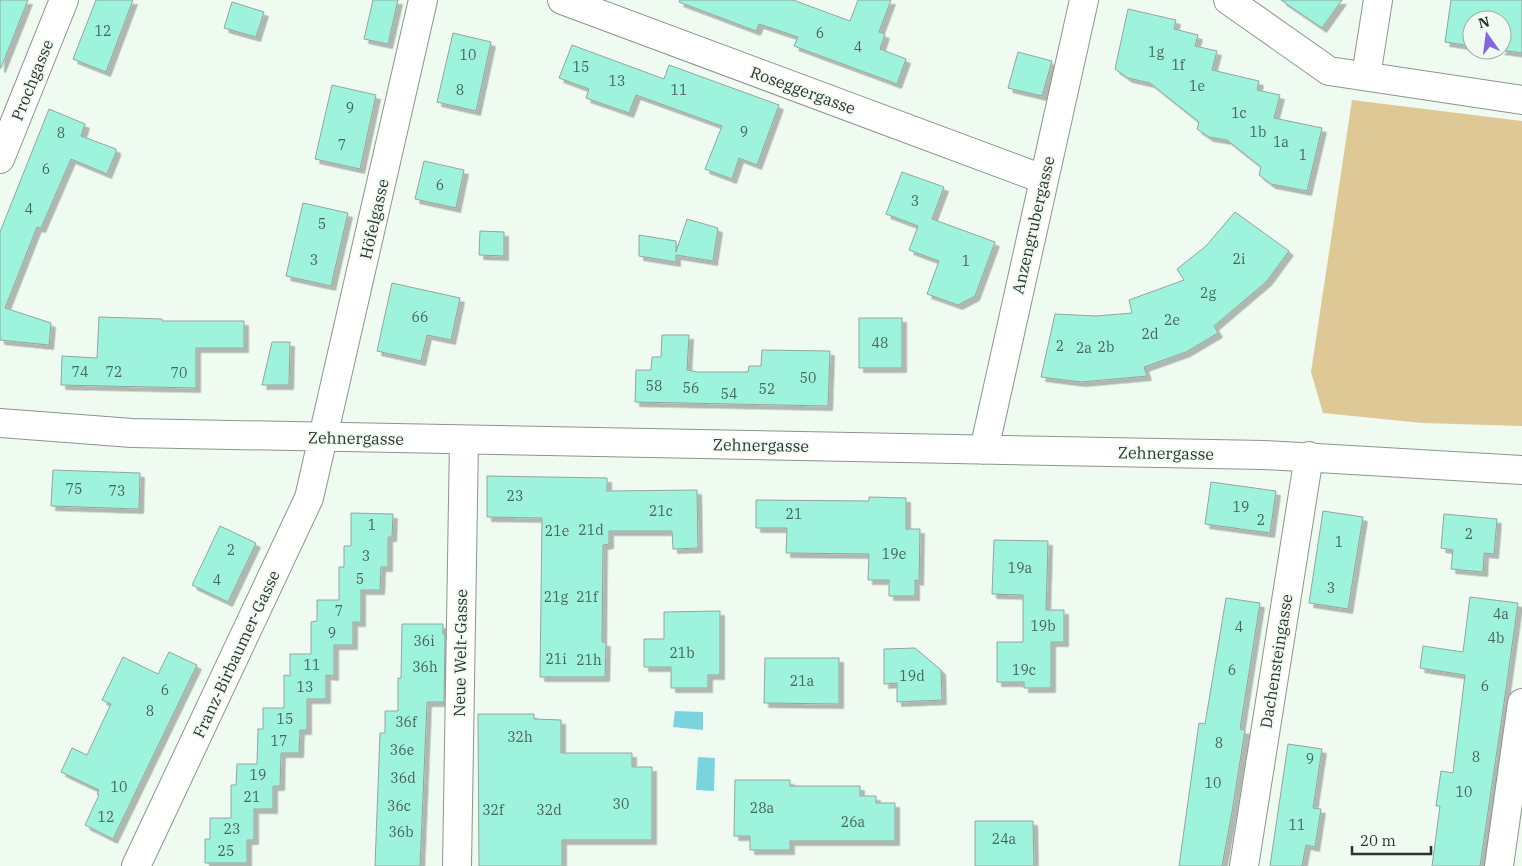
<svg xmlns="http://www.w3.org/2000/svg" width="1522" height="866" font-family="'IBM Plex Serif',serif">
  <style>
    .green { fill: #dec996 }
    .water { fill: #79d4de }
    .building { fill: #9ef3dc; stroke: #95a4a0; filter: url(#shadow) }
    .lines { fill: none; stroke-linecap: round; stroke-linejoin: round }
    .minor-casing { stroke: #8b958b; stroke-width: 30 }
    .minor { stroke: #fff; stroke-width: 28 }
    .labels { text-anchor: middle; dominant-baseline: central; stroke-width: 4; stroke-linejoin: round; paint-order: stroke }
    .number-label { font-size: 14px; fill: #4b635a }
    .street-label { font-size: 16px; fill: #2f332f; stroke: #effbf0 }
  </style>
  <defs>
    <filter id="shadow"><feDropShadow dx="4.5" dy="4.5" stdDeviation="0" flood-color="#0004"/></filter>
  </defs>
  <rect width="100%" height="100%" fill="#effbf0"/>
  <path class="green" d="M1352,100L1522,121V426L1422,423L1323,413L1311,372Z"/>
  <path class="water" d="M675,711L703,712V730L673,727Z
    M698,757L715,758L714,791L696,790Z"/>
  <path class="building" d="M0,0H28L1,68H0Z
    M96,0H133L106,72L73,59Z
    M373,0H398L388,44L364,39Z
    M680,0H793L850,21L858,0H891L879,32L885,34L880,49L906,59L897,84L794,46L798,37L759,24L756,31L679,2Z
    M1281,0H1342L1322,28Z
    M1451,0H1522V53L1500,50H1502V20H1472V46L1445,42Z
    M232,2L264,12L256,37L224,28Z
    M1128,9L1176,20L1174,29L1198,35L1195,46L1217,51L1212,70L1259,81L1257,90L1280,95L1274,118L1322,128L1307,191L1271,184L1259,175L1261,167L1227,140L1209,137L1197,129L1199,122L1150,83L1128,78L1115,69Z
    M453,33L491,42L476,111L437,102Z
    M572,45L664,79L669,65L779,105L757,165L739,158L732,179L705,169L722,126L636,95L629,113L586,98L589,89L559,78Z
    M1018,52L1052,61L1042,96L1008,88Z
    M332,85L376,95L360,169L315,159Z
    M49,109L85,124L81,136L116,149V152L107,174L71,159L41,228L37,227L5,308L51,323L49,345L0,340V232Z
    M424,161L464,170L456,208L415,199Z
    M902,172L944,187L932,219L995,242L975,296L958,305L927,294L939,261L909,250L918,226L886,214Z
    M303,203L348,213L331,286L286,276Z
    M1235,212L1289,251L1267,281L1214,326L1218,333L1186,352L1144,367L1147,376L1081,382L1041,377L1055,314L1096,316L1132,313L1129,300L1184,280L1177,269L1206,246Z
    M687,219L718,228L713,261L676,255V262L639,256V235L676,241V252Z
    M480,231L504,232V256L479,255Z
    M392,283L460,298L451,340L427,335L421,361L377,351Z
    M99,317L162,319V321H244V348H196V388L61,385L62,356L97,358Z
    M859,318H902V368H859Z
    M662,335H689L687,370L698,372H748L749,366H761L762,350L830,351L828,406L635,402L636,370H651L652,357H661Z
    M272,342H290L289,385H262Z
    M53,470L140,473L139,509L51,506Z
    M487,476L607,478V491L697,490L698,548L673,549L672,531H609V544L603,545L602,642H606L605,677H540L542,518L487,517Z
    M1211,482L1276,491L1270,533L1205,524Z
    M869,497L906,498V529H920L919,581L915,580V596H889V580H868L869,554L786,553L787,528H756V500L869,501Z
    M1323,511L1363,517L1348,609L1309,603Z
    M351,513L393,514L392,537H388V567H381L380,590H361V622H353V645H334V676L326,675V699H307V730H300L299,753H281L280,786H273V809H254V840H247V863H205V839H210V818H231V785H236L237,764H257L258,729H263V708H284V675L290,676V654H311V622L317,621V600H339V567H344V546H351Z
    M1444,514L1497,519L1494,554L1484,553L1483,572L1451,569L1453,550L1441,548Z
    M220,526L256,543L228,602L192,585Z
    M994,540L1048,541L1046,610H1064V642H1051V688H1024V682H997V642H1023V595L992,594Z
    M1470,597L1518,603L1504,703L1480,866H1432L1440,806H1436L1441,771L1453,773L1465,675L1420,668L1423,646L1463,652Z
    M1226,598L1260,603L1240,729L1245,730L1232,812L1222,866H1179L1199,723L1205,724Z
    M720,611V675H708V688H671V667H644V639H664V612Z
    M402,624H443V634H445L444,702H427L420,866H375L380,733H385V711H398V678H401Z
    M915,648L941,670L942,700L897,702V683L884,684V649Z
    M169,652L197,665L113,839L85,825L99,795L97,794L99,790L61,772L72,748L87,755L111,704L102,700L123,657L158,674Z
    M765,658H839V704L764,703Z
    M478,714H534V719L561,720V753H632V767H652V840H562V866H479Z
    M1288,744L1322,749L1313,808L1321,809L1315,847L1306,845L1302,866H1270Z
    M735,780H790V786H860V796H876V803H895V841H790V850H750V836H734Z
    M975,821H1033L1034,866H975Z"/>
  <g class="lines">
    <defs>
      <path id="minor" d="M562,0L1043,179
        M1228,0L1329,71L1522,100
        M1366,76L1378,0
        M0,159L64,0
        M0,423L132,433L1264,455L1522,470
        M984,450L1084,0
        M136,866L309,498L423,0
        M457,866L464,440
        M1244,866L1309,456
        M1499,866L1522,703"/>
    </defs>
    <use href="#minor" class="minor-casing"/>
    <use href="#minor" class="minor"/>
  </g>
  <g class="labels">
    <g class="number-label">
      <text x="103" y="31">12</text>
      <text x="820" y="33">6</text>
      <text x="858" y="47">4</text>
      <text x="1156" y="52">1g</text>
      <text x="468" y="55">10</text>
      <text x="1178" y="65">1f</text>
      <text x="581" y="67">15</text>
      <text x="617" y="81">13</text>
      <text x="1197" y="86">1e</text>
      <text x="460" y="90">8</text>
      <text x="679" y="90">11</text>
      <text x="350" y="108">9</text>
      <text x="1239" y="113">1c</text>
      <text x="744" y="132">9</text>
      <text x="1258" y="132">1b</text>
      <text x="61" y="133">8</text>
      <text x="1281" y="142">1a</text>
      <text x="342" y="145">7</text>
      <text x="1303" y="155">1</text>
      <text x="46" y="169">6</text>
      <text x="440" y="185">6</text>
      <text x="915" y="201">3</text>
      <text x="29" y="209">4</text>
      <text x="322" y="224">5</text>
      <text x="1239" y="259">2i</text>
      <text x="314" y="260">3</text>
      <text x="966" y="261">1</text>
      <text x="1208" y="293">2g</text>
      <text x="420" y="317">66</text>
      <text x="1172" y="320">2e</text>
      <text x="1150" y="334">2d</text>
      <text x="880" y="343">48</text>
      <text x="1060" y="346">2</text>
      <text x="1106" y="347">2b</text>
      <text x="1084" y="348">2a</text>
      <text x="80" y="372">74</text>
      <text x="114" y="372">72</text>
      <text x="179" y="373">70</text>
      <text x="808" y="378">50</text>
      <text x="654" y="386">58</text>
      <text x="691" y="388">56</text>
      <text x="767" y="389">52</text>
      <text x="729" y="394">54</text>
      <text x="74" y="489">75</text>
      <text x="117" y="491">73</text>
      <text x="515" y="496">23</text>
      <text x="1241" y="507">19</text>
      <text x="661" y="511">21c</text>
      <text x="794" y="514">21</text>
      <text x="1261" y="520">2</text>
      <text x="372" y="525">1</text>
      <text x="591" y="530">21d</text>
      <text x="557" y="531">21e</text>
      <text x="1469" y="534">2</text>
      <text x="1339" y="542">1</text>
      <text x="231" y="550">2</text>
      <text x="894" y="554">19e</text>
      <text x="366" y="556">3</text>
      <text x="1020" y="568">19a</text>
      <text x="360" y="579">5</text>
      <text x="217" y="580">4</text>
      <text x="1331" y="588">3</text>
      <text x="556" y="597">21g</text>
      <text x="587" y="597">21f</text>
      <text x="339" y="611">7</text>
      <text x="1501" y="614">4a</text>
      <text x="1043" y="626">19b</text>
      <text x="1239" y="627">4</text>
      <text x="332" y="633">9</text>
      <text x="1496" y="638">4b</text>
      <text x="424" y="641">36i</text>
      <text x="682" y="653">21b</text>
      <text x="556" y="659">21i</text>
      <text x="589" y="660">21h</text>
      <text x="312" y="665">11</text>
      <text x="425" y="667">36h</text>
      <text x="1024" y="670">19c</text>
      <text x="1232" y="670">6</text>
      <text x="912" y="676">19d</text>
      <text x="802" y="681">21a</text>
      <text x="1485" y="686">6</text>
      <text x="305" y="687">13</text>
      <text x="165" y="690">6</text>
      <text x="150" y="711">8</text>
      <text x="285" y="719">15</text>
      <text x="406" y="722">36f</text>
      <text x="520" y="737">32h</text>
      <text x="279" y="741">17</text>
      <text x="1219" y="743">8</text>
      <text x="402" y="750">36e</text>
      <text x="1476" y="757">8</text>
      <text x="1310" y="759">9</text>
      <text x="258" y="775">19</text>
      <text x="403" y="778">36d</text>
      <text x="1213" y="783">10</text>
      <text x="119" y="787">10</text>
      <text x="1464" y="792">10</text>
      <text x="252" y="797">21</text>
      <text x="621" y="804">30</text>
      <text x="399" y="806">36c</text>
      <text x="762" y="808">28a</text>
      <text x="493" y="810">32f</text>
      <text x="549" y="810">32d</text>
      <text x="106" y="817">12</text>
      <text x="853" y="822">26a</text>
      <text x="1297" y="825">11</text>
      <text x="232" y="829">23</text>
      <text x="401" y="832">36b</text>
      <text x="1004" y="839">24a</text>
      <text x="226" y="851">25</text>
    </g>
    <g class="street-label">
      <text transform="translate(32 80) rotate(-68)">Prochgasse</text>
      <text transform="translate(803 90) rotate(20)">Roseggergasse</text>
      <text transform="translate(374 219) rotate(-77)">Höfelgasse</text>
      <text transform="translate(1033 225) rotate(-77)">Anzengrubergasse</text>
      <text transform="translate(356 438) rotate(1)">Zehnergasse</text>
      <text transform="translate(761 445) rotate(1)">Zehnergasse</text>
      <text transform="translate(1166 453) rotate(1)">Zehnergasse</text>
      <text transform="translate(460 653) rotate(-89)">Neue Welt-Gasse</text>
      <text transform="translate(236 654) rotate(-65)">Franz-Birbaumer-Gasse</text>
      <text transform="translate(1276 661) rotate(-81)">Dachensteingasse</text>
    </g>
  </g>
  <g transform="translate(1487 35) rotate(346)"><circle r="24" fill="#effbf0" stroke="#a2aba3"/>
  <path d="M0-4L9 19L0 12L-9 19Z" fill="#8565e0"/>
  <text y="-8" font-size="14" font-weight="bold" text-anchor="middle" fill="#2f332f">N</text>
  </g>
  <path d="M1352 846v8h79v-8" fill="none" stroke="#2f332f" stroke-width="2.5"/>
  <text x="1360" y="846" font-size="15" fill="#2f332f" stroke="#effbf0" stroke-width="4" paint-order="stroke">20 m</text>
</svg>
